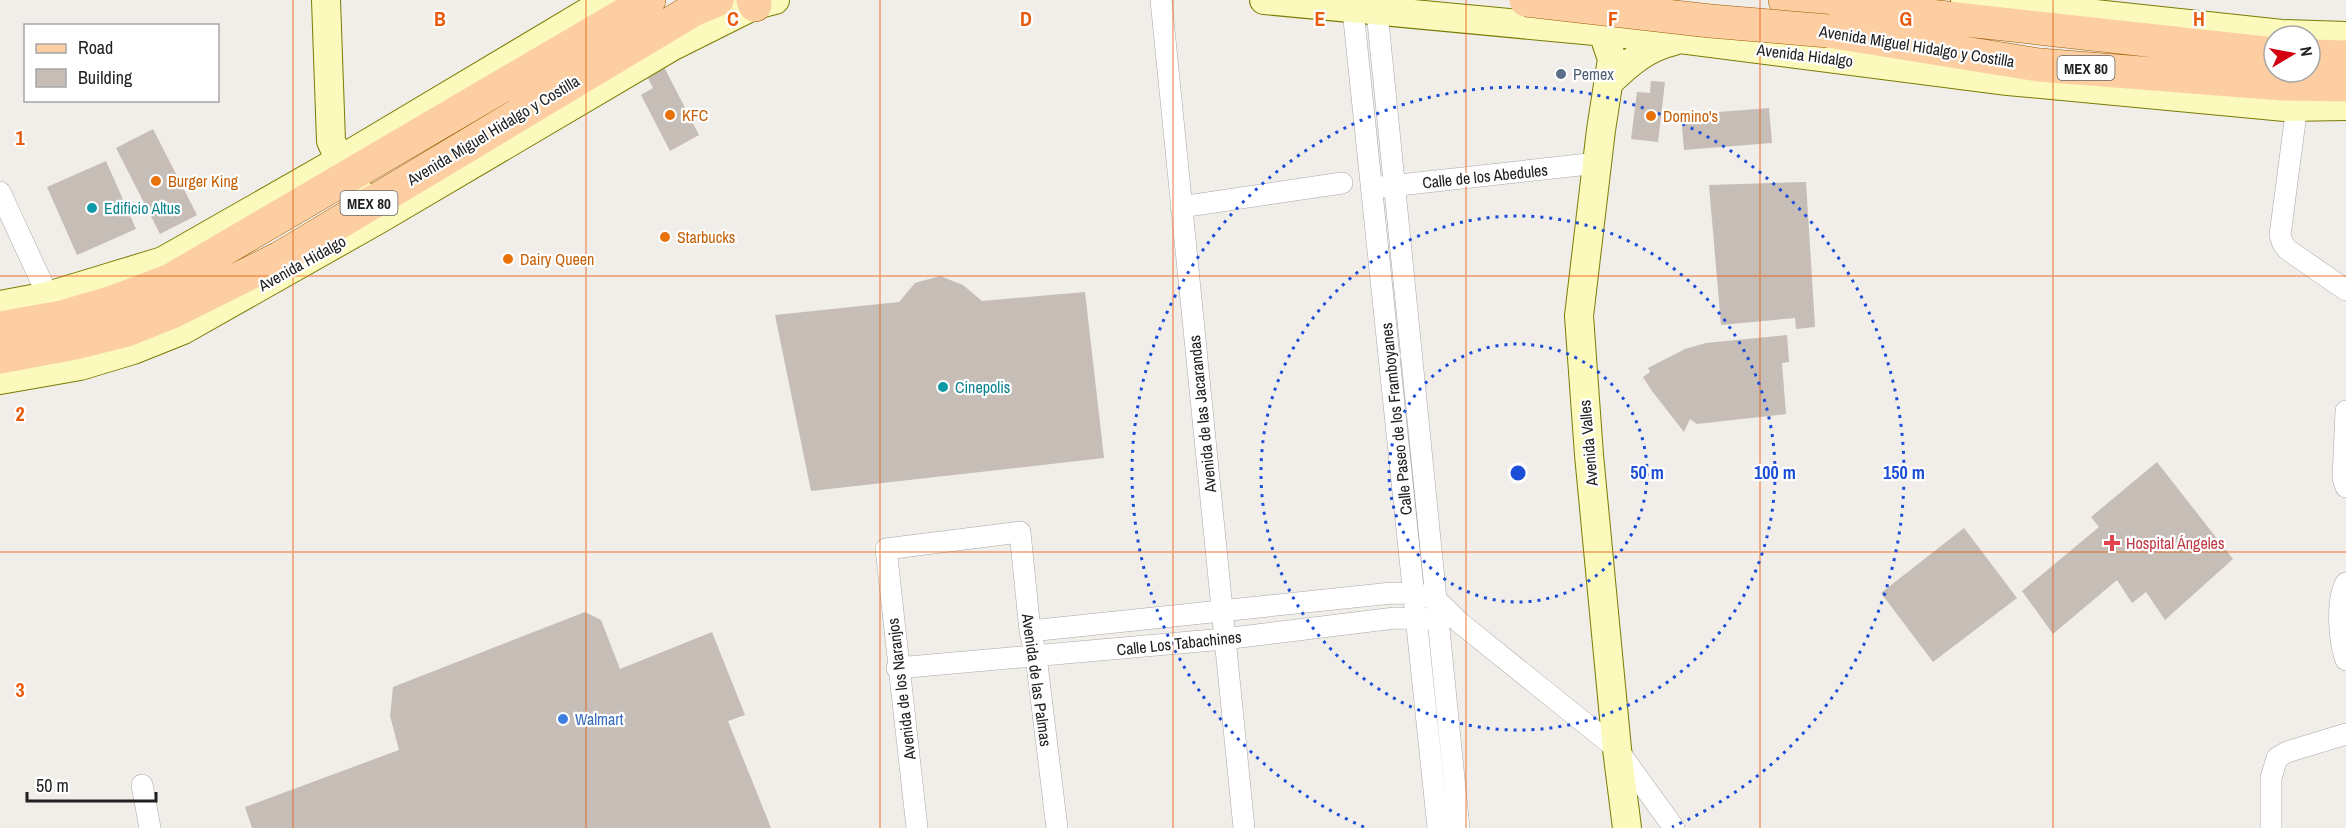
<svg xmlns="http://www.w3.org/2000/svg" width="2346" height="828" font-family="'Archivo Narrow',sans-serif">
  <style>
    .building { fill: #c6bdb7 }
    .lines { fill: none; stroke-linecap: round; stroke-linejoin: round }
    .street-casing { stroke: #a8a8a8; stroke-width: 22 }
    .secondary-casing { stroke: #797d03; stroke-width: 30 }
    .primary-casing { stroke: #9e5d00; stroke-width: 34 }
    .street { stroke: #fff; stroke-width: 21 }
    .secondary { stroke: #fbf9bc; stroke-width: 28 }
    .primary { stroke: #fdcea1; stroke-width: 33 }
    .primary-bridge-casing { stroke: #9e5d00; stroke-width: 34; stroke-linecap: butt }
    .primary-bridge { stroke: #fdcea1; stroke-width: 33 }
    .grid { fill: none; stroke: #e8590c; stroke-width: 1.5; stroke-opacity: 0.55 }
    .ring { fill: none; stroke: #1d4ed8; stroke-width: 3; stroke-dasharray: 3 6 }
    .service-dot { fill: #5c6f8a; stroke: #fff; stroke-width: 2 }
    .food-dot { fill: #e8710a; stroke: #fff; stroke-width: 2 }
    .culture-dot { fill: #0f9aa8; stroke: #fff; stroke-width: 2 }
    .health-dot { fill: #e0444e; stroke: #fff; stroke-width: 2 }
    .shop-dot { fill: #3f7fe0; stroke: #fff; stroke-width: 2 }
    .labels { text-anchor: middle; dominant-baseline: central; stroke-width: 4.5; stroke-linejoin: round; paint-order: stroke }
    .shield { fill: #fff; stroke: #646464; stroke-width: 1.5 }
    .shield-label { font-size: 15px; font-weight: bold; fill: #212121 }
    .street-label { font-size: 16px; fill: #212121; stroke: #fff }
    .service-label { font-size: 16px; fill: #4e5e75; stroke: #fff; text-anchor: start }
    .food-label { font-size: 16px; fill: #c56008; stroke: #fff; text-anchor: start }
    .culture-label { font-size: 16px; fill: #0d838f; stroke: #fff; text-anchor: start }
    .health-label { font-size: 16px; fill: #be3a42; stroke: #fff; text-anchor: start }
    .shop-label { font-size: 16px; fill: #366cbe; stroke: #fff; text-anchor: start }
    .grid-label { font-size: 20px; text-anchor: middle; font-weight: bold; fill: #e8590c; stroke: #fff; stroke-width: 4.5; stroke-linejoin: round; paint-order: stroke }
    .centre { fill: #1d4ed8; stroke: #fff; stroke-width: 3 }
    .ring-label { font-size: 18px; text-anchor: middle; font-weight: bold; fill: #1d4ed8; stroke: #fff; stroke-width: 4.5; stroke-linejoin: round; paint-order: stroke }
  </style>
  <rect width="100%" height="100%" fill="#f1ede8"/>
  <path class="building" d="M664,67L699,135L670,151L641,95L653,88L647,76Z
    M1651,81L1665,82L1658,142L1631,139L1637,92L1650,93Z
    M1769,108L1772,143L1684,150L1681,115Z
    M153,129L197,215L160,234L116,148Z
    M106,161L136,229L77,255L47,187Z
    M1806,182L1815,327L1796,329L1795,318L1721,325L1709,185Z
    M940,276L963,285L982,301L1085,292L1104,458L811,491L775,315L899,302L915,283Z
    M1787,335L1789,362L1782,363L1786,414L1697,424L1690,419L1684,432L1652,391L1643,377L1650,372L1648,368L1685,349L1706,343Z
    M2157,462L2233,559L2165,620L2146,592L2132,603L2117,580L2053,634L2022,591L2099,527L2091,517Z
    M1964,528L2017,598L1933,662L1881,593Z
    M585,612L601,620L620,669L712,632L745,715L728,721L771,828H252L245,807L399,750L390,716L393,687Z"/>
  <g class="lines">
    <defs>
      <path id="street" d="M1161,0L1244,828
        M1353,10L1438,828
        M1377,12L1459,828
        M2297,106L2280,235L2283,244L2288,250L2346,290
        M1381,187L1598,163
        M0,192L48,296
        M1181,207L1342,183
        M2346,411L2343,478L2346,487
        M2346,583C2336,599 2339,642 2346,660
        M1030,631L1392,593C1430,593 1433,595 1459,622L1617,749L1674,828
        M897,668L1224,639L1395,618L1428,619
        M142,785L150,828
        M917,828L886,549L1020,532L1030,631L1036,656L1057,828
        M2271,828V778L2277,758L2287,752L2346,734"/>
      <path id="secondary" d="M326,0L331,141L348,178L369,204
        M1264,0L1680,39L2008,81L2285,107L2346,106
        M1965,0L2282,34L2346,36
        M1604,17L1603,33L1612,59L1601,130L1579,316L1589,455L1617,749L1627,828
        M1609,82C1629,63 1647,47 1674,41
        M0,305L48,296L163,261L340,160L608,0
        M0,380L80,366L133,350L183,330L381,218L673,46L755,5L775,0"/>
      <path id="primary" d="M753,0L755,5
        M1785,0L2274,54
        M1828,31L2039,65L2282,84L2346,85
        M2310,56L2346,57
        M0,328L62,317L116,301L171,280L649,0
        M0,357L75,343L127,330L172,312L280,258L693,10L717,0"/>
    </defs>
    <use href="#street" class="street-casing"/>
    <use href="#secondary" class="secondary-casing"/>
    <use href="#primary" class="primary-casing"/>
    <use href="#street" class="street"/>
    <use href="#secondary" class="secondary"/>
    <use href="#primary" class="primary"/>
    <defs>
      <path id="primary-bridge" d="M1526,0L1710,21L1828,31"/>
    </defs>
    <use href="#primary-bridge" class="primary-bridge-casing"/>
    <use href="#primary-bridge" class="primary-bridge"/>
  </g>
  <path class="grid" d="M293,0V828M586,0V828M880,0V828M1173,0V828M1466,0V828M1760,0V828M2053,0V828M0,276H2346M0,552H2346"/>
  <g class="ring">
    <circle cx="1518" cy="473" r="129"/>
    <circle cx="1518" cy="473" r="257"/>
    <path d="M1364 827A386 386 0 1 1 1672 827"/>
  </g>
  <circle class="service-dot" cx="1561" cy="74" r="6"/>
  <g class="food-dot">
    <circle cx="670" cy="115" r="6"/>
    <circle cx="1651" cy="116" r="6"/>
    <circle cx="156" cy="181" r="6"/>
    <circle cx="665" cy="237" r="6"/>
    <circle cx="508" cy="259" r="6"/>
  </g>
  <g class="culture-dot">
    <circle cx="92" cy="208" r="6"/>
    <circle cx="943" cy="387" r="6"/>
  </g>
  <path class="health-dot" d="M2109 534h6v6h6v6h-6v6h-6v-6h-6v-6h6z"/>
  <circle class="shop-dot" cx="563" cy="719" r="6"/>
  <g class="labels">
    <g class="shield">
      <rect x="2057.5" y="56" width="57" height="24" rx="4.5"/>
      <rect x="340.5" y="191" width="57" height="24" rx="4.5"/>
    </g>
    <g class="shield-label">
      <text x="2086" y="68">MEX 80</text>
      <text x="369" y="203">MEX 80</text>
    </g>
    <g class="street-label">
      <text transform="translate(1917 46) rotate(9)">Avenida Miguel Hidalgo y Costilla</text>
      <text transform="translate(1805 55) rotate(7)">Avenida Hidalgo</text>
      <text transform="translate(493 130) rotate(-31)">Avenida Miguel Hidalgo y Costilla</text>
      <text transform="translate(1485 176) rotate(-6)">Calle de los Abedules</text>
      <text transform="translate(302 263) rotate(-29)">Avenida Hidalgo</text>
      <text transform="translate(1202 414) rotate(-96)">Avenida de las Jacarandas</text>
      <text transform="translate(1396 419) rotate(-96)">Calle Paseo de los Framboyanes</text>
      <text transform="translate(1588 443) rotate(-95)">Avenida Valles</text>
      <text transform="translate(1179 643) rotate(-6)">Calle Los Tabachines</text>
      <text transform="translate(1037 680) rotate(82)">Avenida de las Palmas</text>
      <text transform="translate(901 689) rotate(-97)">Avenida de los Naranjos</text>
    </g>
    <g class="service-label">
      <text x="1573" y="74">Pemex</text>
    </g>
    <g class="food-label">
      <text x="682" y="115">KFC</text>
      <text x="1663" y="116">Domino's</text>
      <text x="168" y="181">Burger King</text>
      <text x="677" y="237">Starbucks</text>
      <text x="520" y="259">Dairy Queen</text>
    </g>
    <g class="culture-label">
      <text x="104" y="208">Edificio Altus</text>
      <text x="955" y="387">Cinepolis</text>
    </g>
    <g class="health-label">
      <text x="2126" y="543">Hospital Ángeles</text>
    </g>
    <g class="shop-label">
      <text x="575" y="719">Walmart</text>
    </g>
  </g>
  <g class="grid-label">
    <text x="440" y="26">B</text>
    <text x="733" y="26">C</text>
    <text x="1026" y="26">D</text>
    <text x="1320" y="26">E</text>
    <text x="1613" y="26">F</text>
    <text x="1906" y="26">G</text>
    <text x="2199" y="26">H</text>
    <text x="20" y="145">1</text>
    <text x="20" y="421">2</text>
    <text x="20" y="697">3</text>
  </g>
  <circle cx="1518" cy="473" r="9" class="centre"/>
  <g class="ring-label">
    <text x="1647" y="479">50 m</text>
    <text x="1775" y="479">100 m</text>
    <text x="1904" y="479">150 m</text>
  </g>
  <rect x="24" y="24" width="195" height="78" fill="#ffffff" stroke="#a6a6a6" stroke-width="1.5"/>
  <rect x="36" y="44" width="30" height="9" fill="#fdcea1" stroke="#a6a6a6" stroke-width="1.5"/>
  <text x="78" y="54" font-size="18" fill="#212121">Road</text>
  <rect x="36" y="69" width="30" height="18" fill="#c6bdb7" stroke="#a6a6a6" stroke-width="1.5"/>
  <text x="78" y="84" font-size="18" fill="#212121">Building</text>
  <g transform="translate(2292 54) rotate(80)"><circle r="28" fill="#ffffff" stroke="#a6a6a6" stroke-width="1.5"/>
  <path d="M0-4.5L10 22L0 15L-10 22Z" fill="#d20010"/>
  <text y="-9" font-size="16" font-weight="bold" text-anchor="middle" fill="#212121">N</text>
  </g>
  <path d="M27 792v9h129v-9" fill="none" stroke="#212121" stroke-width="3"/>
  <text x="36" y="792" font-size="18" fill="#212121" stroke="#ffffff" stroke-width="4.5" paint-order="stroke">50 m</text>
</svg>
